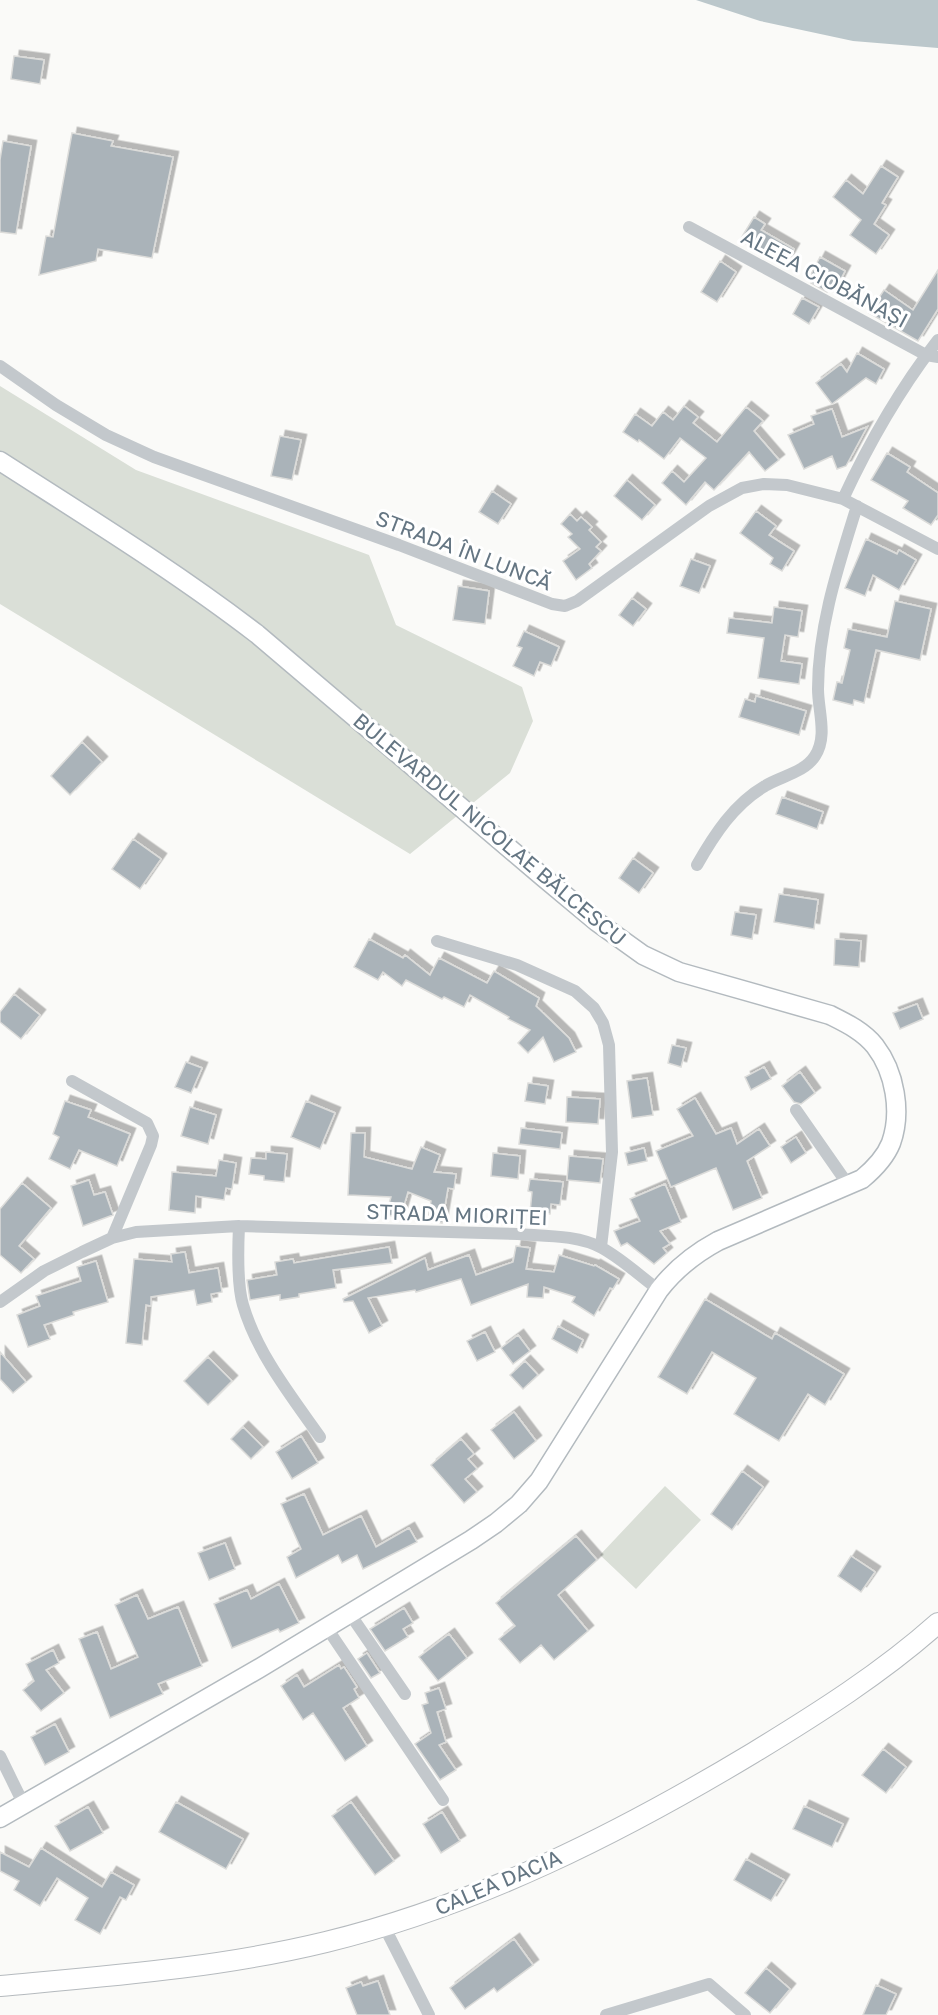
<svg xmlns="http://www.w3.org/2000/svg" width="938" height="2015" font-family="'Golos Text',sans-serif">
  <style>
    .green { fill: #dadfd7 }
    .water { fill: #bbc7cb }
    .building { fill: #aab3b9; stroke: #dcdcda; stroke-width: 1.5; filter: url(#shadow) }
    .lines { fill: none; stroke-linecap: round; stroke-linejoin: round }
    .secondary-casing { stroke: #b3babf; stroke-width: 21 }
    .primary-casing { stroke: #b5babe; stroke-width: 22 }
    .street { stroke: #c3c8cc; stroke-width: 12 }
    .secondary { stroke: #fff; stroke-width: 18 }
    .primary { stroke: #fff; stroke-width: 20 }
    .labels { text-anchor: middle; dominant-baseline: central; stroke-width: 6; stroke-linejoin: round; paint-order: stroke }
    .street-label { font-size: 21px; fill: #657683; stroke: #fff }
  </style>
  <defs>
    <filter id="shadow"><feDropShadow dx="5.5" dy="-5.5" stdDeviation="0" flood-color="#0004"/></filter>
  </defs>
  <rect width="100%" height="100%" fill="#fafaf8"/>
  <path class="green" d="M0,386L136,470L369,555L396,625L522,687L533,721L510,773L410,854L0,604Z
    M665,1486L701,1520L636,1589L600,1555Z"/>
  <path class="water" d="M696,0H938V48L853,41L760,21Z"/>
  <path class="building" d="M14,56L44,60L40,84L11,79Z
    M72,133L113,141L111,146L173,157L152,258L98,249L96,261L39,275L46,236L53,237Z
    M3,141L31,146L16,234L0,232V160Z
    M881,166L898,177L882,203L886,205L874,224L889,235L876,254L850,235L861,220L833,197L846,180L863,194Z
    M754,217L765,224L761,230L794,249L784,267L740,240Z
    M820,257L845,271L834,292L829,289L827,292L811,283L813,280L809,278Z
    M720,261L736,272L717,302L701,292Z
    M938,270V309L918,341L869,313L884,290L913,310Z
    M802,298L819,307L809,324L793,314Z
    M857,353L884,369L876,384L866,378L832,404L816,383L841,364L847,372Z
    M684,406L698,417L693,423L717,442L746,407L763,421L754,431L779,460L765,471L749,452L714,490L705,482L686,505L662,483L672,471L684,482L706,458L680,438L664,459L639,440L638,442L623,432L635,414L652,426L663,412L673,420Z
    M832,409L842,437L867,427L846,466L837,469L832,456L804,469L788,435L814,424L811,416Z
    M280,436L301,440L292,480L271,476Z
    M887,453L910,467L907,472L938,493V515L931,525L903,508L908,501L871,480Z
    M627,480L655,505L642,520L614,496Z
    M492,491L511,504L498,524L479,512Z
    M756,511L776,526L769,535L794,551L782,571L770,564L773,558L740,533Z
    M570,514L577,521L581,517L592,527L589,530L601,542L596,547L601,551L589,564L592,568L576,580L563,561L580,549L568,537L572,534L561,524Z
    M866,539L897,554L899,550L916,560L899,590L873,575L865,596L845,588Z
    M691,559L710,566L699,593L680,586Z
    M458,586L489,591L485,624L453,620Z
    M632,598L646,609L633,626L619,615Z
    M895,601L931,609L920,660L876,650L864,703L854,700L853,705L833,700L837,682L842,683L850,650L844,648L848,629L887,637Z
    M774,607L802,611L798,637L785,635L781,661L802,664L799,684L758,678L764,638L727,633L729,618L772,623Z
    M524,631L559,647L551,666L540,662L534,676L513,666L522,648L517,646Z
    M756,696L806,711L799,735L739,717L745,699L755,702Z
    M82,742L102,762L70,795L51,776Z
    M782,797L823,812L817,829L776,814Z
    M133,839L161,859L140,889L112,869Z
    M633,858L653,873L639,893L619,878Z
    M779,894L818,900L814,929L774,922Z
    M735,912L756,915L752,939L731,935Z
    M369,939L403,958L405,955L430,975L439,958L487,983L494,971L539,998L536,1006L569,1038L576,1052L554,1062L543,1037L528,1053L518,1043L530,1030L508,1019L509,1017L470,995L464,1007L444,997L442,999L406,980L402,986L383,972L378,980L354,967Z
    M835,939L861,941L859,967L834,965Z
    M14,994L40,1015L21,1039L0,1022V1012Z
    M917,1004L923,1019L900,1029L893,1013Z
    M672,1045L686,1048L681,1067L668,1063Z
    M186,1062L202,1068L191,1093L175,1087Z
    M764,1067L771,1079L751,1090L745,1077Z
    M800,1072L815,1093L801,1104L794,1102L782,1086Z
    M647,1078L653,1115L632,1118L627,1081Z
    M528,1083L548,1086L545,1104L525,1101Z
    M567,1097L600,1099L598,1124L566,1122Z
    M695,1098L716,1134L731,1128L737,1144L759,1129L770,1146L747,1161L762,1198L733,1210L716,1168L671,1187L656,1151L693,1136L677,1109Z
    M65,1101L91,1110L88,1117L130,1134L117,1166L79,1150L70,1169L49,1159L59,1137L53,1134Z
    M306,1101L335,1113L320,1149L291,1137Z
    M190,1107L216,1115L208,1144L181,1136Z
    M521,1128L562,1133L560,1149L519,1144Z
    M351,1133H365L364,1157L412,1169L421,1147L440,1155L434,1172L456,1174L454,1189L448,1188L442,1223L428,1220L431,1201L408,1192L400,1219L386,1214L391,1197L348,1195Z
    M796,1137L806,1153L791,1163L781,1147Z
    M644,1148L647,1161L628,1165L625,1153Z
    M266,1152L287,1154L284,1182L264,1180V1176L249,1174L251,1158L266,1159Z
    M493,1153L520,1156L518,1179L491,1176Z
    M569,1156L603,1159L600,1183L567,1180Z
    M219,1160L236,1163L232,1189L226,1188L224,1200L196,1196L195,1213L169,1210L172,1172L216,1176Z
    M530,1179L563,1182L560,1205L551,1204L550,1214L530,1212L532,1192L528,1191Z
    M89,1180L94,1195L105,1192L113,1215L83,1226L71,1186Z
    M22,1183L51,1208L19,1246L34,1259L21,1273L0,1255V1209Z
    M665,1184L681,1222L660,1231L670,1244L663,1248L667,1253L654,1264L627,1243L621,1246L614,1231L640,1221L630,1199Z
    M516,1246L530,1248L526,1269L554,1272L559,1255L594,1266L595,1265L619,1279L613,1289L610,1288L594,1316L572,1302L575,1297L544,1287L543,1298L527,1297L528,1284L471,1305L461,1279L416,1292L415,1290L368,1298L382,1326L369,1333L353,1301L344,1302L343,1299L425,1258L428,1270L469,1255L476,1275L513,1262Z
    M389,1247L392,1263L333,1270L336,1288L299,1294V1297L280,1300V1295L250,1300L247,1280L277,1275L275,1262L293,1259L294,1263Z
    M185,1252L189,1273L218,1268L222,1292L211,1294L212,1302L197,1305L194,1290L151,1297V1306L146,1305L142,1345L126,1343L134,1259L172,1262L171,1254Z
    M96,1261L108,1302L73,1312L74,1315L44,1325L50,1339L28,1347L17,1315L40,1306L36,1296L81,1281L77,1267Z
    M705,1299L772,1339L775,1333L844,1374L825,1405L808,1394L779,1441L734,1414L756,1378L712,1352L687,1394L658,1377Z
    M558,1326L583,1340L577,1353L552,1339Z
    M485,1332L495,1352L477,1361L467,1341Z
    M518,1335L530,1351L513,1364L501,1348Z
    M0,1352L26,1382L13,1393L0,1379Z
    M208,1357L232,1381L208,1405L184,1381Z
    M525,1361L538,1375L523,1389L510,1375Z
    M514,1412L536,1441L514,1459L491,1430Z
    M243,1427L263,1447L251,1459L231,1439Z
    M301,1436L318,1463L292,1479L276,1452Z
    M461,1439L474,1454L468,1459L477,1469L465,1479L477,1492L464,1503L431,1465Z
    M742,1471L763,1487L732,1530L711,1514Z
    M304,1494L323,1535L361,1516L376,1547L409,1528L417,1542L363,1569L357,1555L342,1563L338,1555L296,1578L287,1557L301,1549L281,1504Z
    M576,1536L597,1560L558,1595L588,1631L554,1660L541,1645L520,1663L499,1639L515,1626L496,1603Z
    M225,1543L235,1569L209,1580L198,1553Z
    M851,1556L875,1572L861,1592L838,1576Z
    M279,1584L299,1623L280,1632L278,1629L232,1648L214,1604L247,1590L251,1599Z
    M137,1595L148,1619L178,1607L202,1666L158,1684L163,1694L110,1718L79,1639L97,1632L111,1669L138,1657L115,1605Z
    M404,1608L413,1623L403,1629L408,1637L385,1651L370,1629Z
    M449,1634L467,1658L438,1681L419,1657Z
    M53,1650L59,1663L46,1670L64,1693L41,1711L23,1690L34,1681L26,1664Z
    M367,1653L380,1673L371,1678L358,1659Z
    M339,1665L341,1669L344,1667L357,1687L354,1689L359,1698L343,1708L367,1746L345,1761L313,1713L303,1720L281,1686L297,1675L304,1687Z
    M439,1688L446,1709L437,1712L446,1742L439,1745L456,1770L440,1780L415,1744L431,1733L422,1705L428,1703L425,1693Z
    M55,1724L69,1752L45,1765L31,1737Z
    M883,1749L906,1767L886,1793L862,1775Z
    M176,1802L243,1839L226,1869L159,1832Z
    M351,1802L394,1861L375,1875L332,1816Z
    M804,1806L843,1824L832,1847L793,1829Z
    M88,1807L103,1833L70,1851L55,1826Z
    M442,1812L460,1841L441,1853L423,1824Z
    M41,1848L102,1887L111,1872L134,1885L126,1900L120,1897L100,1934L75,1920L88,1898L57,1878L40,1906L14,1890L19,1881L0,1871V1852L29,1867Z
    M746,1859L784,1880L771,1901L734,1880Z
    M514,1939L533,1965L497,1992L494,1988L465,2009L450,1988Z
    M766,1968L790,1989L770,2013L745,1993Z
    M378,1981L390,2015H357L346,1988L361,1982L363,1986Z
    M876,1985L896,1994L886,2015H863Z"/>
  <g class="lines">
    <defs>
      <path id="secondary" d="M0,461C87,517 175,571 257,634L543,877L597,922L643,955L679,972L830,1015C846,1023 863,1031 875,1046C895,1072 902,1112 891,1143C885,1158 874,1169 862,1179L718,1241C694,1254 676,1268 659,1290L539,1481L519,1504L496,1523L471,1540L258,1669L0,1818"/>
      <path id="primary" d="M0,1986C109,1976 219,1968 326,1942C478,1905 620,1833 753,1753C817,1714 882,1673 938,1623"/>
    </defs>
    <use href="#secondary" class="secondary-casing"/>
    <use href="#primary" class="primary-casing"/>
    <path class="street" d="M689,227L926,355L938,357
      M0,366L56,405L106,435L154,457L399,545L552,604L565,606L577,601L709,506L742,488L764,484L787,485L843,499L938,549
      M843,499C869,443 899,390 938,340
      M697,865C714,835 734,804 765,786C781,776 804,773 815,756C828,736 818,711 818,689C818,626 839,564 857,506
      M437,941L517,965L575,991L594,1008L603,1023L609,1045L612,1152L601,1247
      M72,1081L147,1123L153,1136L151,1145L112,1238
      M796,1110L849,1186
      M239,1226C238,1248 237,1285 243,1305C257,1353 291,1396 320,1437
      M0,1302L44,1271L82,1252L112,1238L136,1232L239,1226L518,1234C545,1236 578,1235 602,1248C622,1259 640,1276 659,1290
      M350,1614L405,1694
      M327,1628L443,1800
      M0,1756L24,1805
      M384,1926L429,2015
      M606,2015L709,1984L745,2015"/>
    <use href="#secondary" class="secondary"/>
    <use href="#primary" class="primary"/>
  </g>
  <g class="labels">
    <g class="street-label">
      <text transform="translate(825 278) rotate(28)">ALEEA CIOBĂNAȘI</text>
      <text transform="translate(464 550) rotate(21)">STRADA ÎN LUNCĂ</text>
      <text transform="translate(490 829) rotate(40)">BULEVARDUL NICOLAE BĂLCESCU</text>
      <text transform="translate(457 1214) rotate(2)">STRADA MIORIȚEI</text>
      <text transform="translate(498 1882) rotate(-23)">CALEA DACIA</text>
    </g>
  </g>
</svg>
